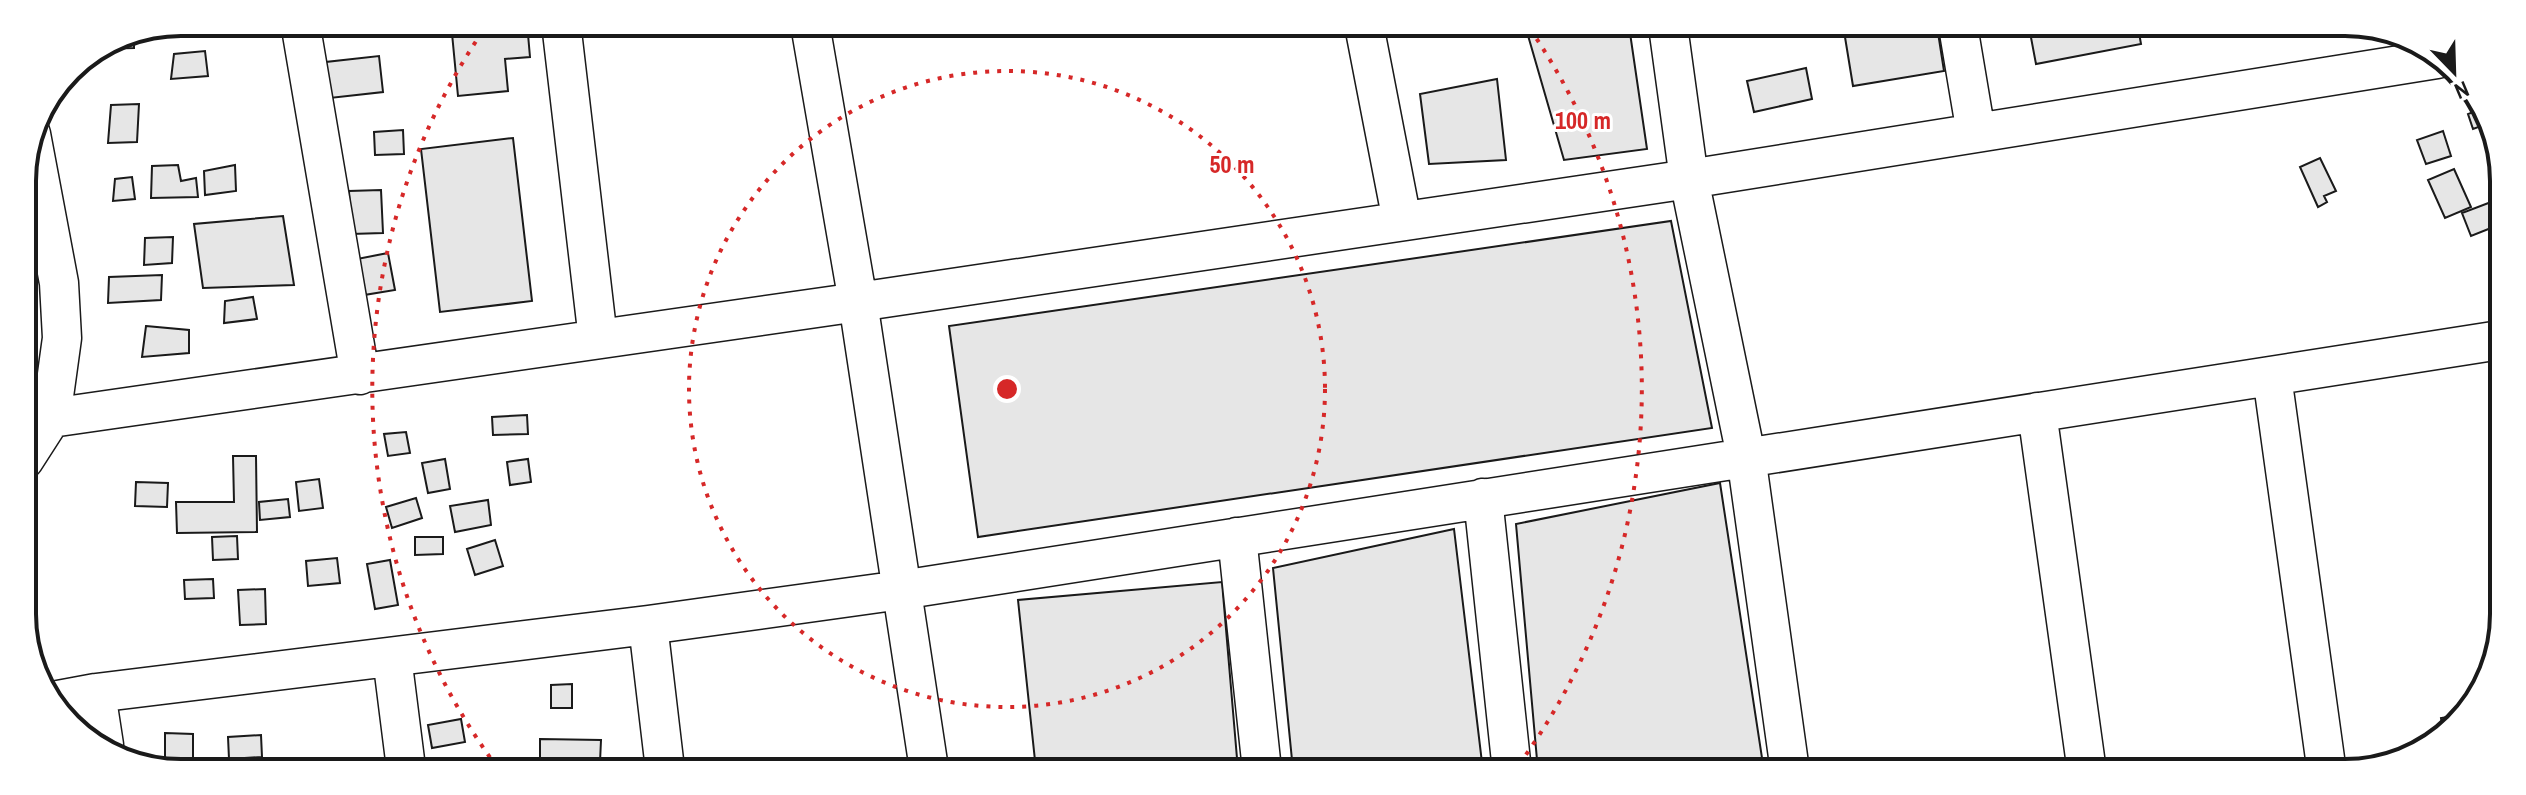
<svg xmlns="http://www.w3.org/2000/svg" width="2526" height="795" font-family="'Archivo Narrow',sans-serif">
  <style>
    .building { fill: #e6e6e6; stroke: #1a1a1a; stroke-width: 2 }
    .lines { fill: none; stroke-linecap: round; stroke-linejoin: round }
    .minor-casing { stroke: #1a1a1a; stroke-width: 41 }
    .minor { stroke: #fff; stroke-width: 38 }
    .ring { fill: none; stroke: #d62828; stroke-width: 4; stroke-dasharray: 4 8 }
    .rim { fill: none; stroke: #1a1a1a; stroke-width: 4 }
    .centre { fill: #d62828; stroke: #fff; stroke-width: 4 }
    .ring-label { font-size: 24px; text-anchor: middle; font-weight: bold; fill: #d62828; stroke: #fff; stroke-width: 6; stroke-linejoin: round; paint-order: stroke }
  </style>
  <rect width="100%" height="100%" fill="#fff"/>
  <path class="building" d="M451,23H527L530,57L505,59L508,91L458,96Z
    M1525,25L1629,26L1647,149L1564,160Z
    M1875,26H1937L1944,71L1853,86L1844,31Z
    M2029,27H2138L2141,44L2036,64Z
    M134,31V48L98,49L120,34Z
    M205,51L208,76L171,79L174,54Z
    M379,56L383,92L321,99L317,63Z
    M1806,68L1812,99L1754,112L1747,81Z
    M1497,79L1506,160L1429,164L1420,94Z
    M139,104L137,142L108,143L111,105Z
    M2481,109L2487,124L2473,129L2468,114Z
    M403,130L404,154L375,155L374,132Z
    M2443,131L2451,156L2426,164L2417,140Z
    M513,138L532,301L440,312L421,149Z
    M2320,158L2336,191L2324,196L2327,202L2318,207L2300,167Z
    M178,165L181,181L196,178L198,197L151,198L152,166Z
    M235,165L236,191L205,195L204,171Z
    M2454,169L2471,207L2445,218L2428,180Z
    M132,177L135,199L113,201L115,179Z
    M381,190L383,233L351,234L349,191Z
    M2499,199L2501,224L2471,236L2462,213Z
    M283,216L294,285L203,288L194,224Z
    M1671,221L1712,428L978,537L949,326Z
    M173,237L172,263L144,265L145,238Z
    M388,253L395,290L364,295L357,259Z
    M162,275L161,300L108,303L109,277Z
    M253,297L257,319L224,323L225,301Z
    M146,326L189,330V353L142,357Z
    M527,415L528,434L493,435L492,417Z
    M406,432L410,453L388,456L384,434Z
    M233,456H256L257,532L177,533L176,502H234Z
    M445,459L450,489L428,493L422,463Z
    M528,459L531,482L510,485L507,462Z
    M319,479L323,508L299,511L296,482Z
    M136,482L168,483L167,507L135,506Z
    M1720,483L1764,771H1538L1516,524Z
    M416,498L422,518L392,528L386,507Z
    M288,499L290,517L260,520L259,502Z
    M488,500L491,525L455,532L450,506Z
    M1454,529L1483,771L1293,770L1273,568Z
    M237,536L238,559L213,560L212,537Z
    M415,537H443V554L415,555Z
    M495,540L503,566L475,575L467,549Z
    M337,558L340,583L308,586L306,561Z
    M390,560L398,605L375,609L367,564Z
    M213,579L214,598L185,599L184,580Z
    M1222,582L1238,770H1036L1018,600Z
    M265,589L266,624L240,625L238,590Z
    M572,684V708H551V685Z
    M2459,715L2444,737L2441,718Z
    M461,719L465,742L432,748L428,725Z
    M165,733L193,734V759H165Z
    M261,735L262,757L229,759L228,737Z
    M540,739L601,740L600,762L540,761Z"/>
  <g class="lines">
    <defs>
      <path id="minor" d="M300,22L360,375
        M561,23L598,339
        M810,24L858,302L1689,179L2437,59
        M1364,25L1402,221
        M1668,26L1689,179L1746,456L1790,771
        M1958,26L1976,133
        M2272,376L2327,773
        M2037,412L2087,772
        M51,418L858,302L929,769
        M24,460L51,418L62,338L59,283L31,134
        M1483,498L1512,771
        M1237,537L1262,770
        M648,625L665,769
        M392,657L406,768
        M96,693L104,745
        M53,701L96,693L648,625L901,590L2500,340"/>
    </defs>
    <use href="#minor" class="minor-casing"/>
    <use href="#minor" class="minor"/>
  </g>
  <g class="ring">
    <circle cx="1007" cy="389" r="318"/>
    <path d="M497 767A635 635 0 0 1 487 25M1530 29A635 635 0 0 1 1517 767"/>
  </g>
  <path d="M0 0H2526V795H0ZM181 36H2345A145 145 0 0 1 2490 181V614A145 145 0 0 1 2345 759H181A145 145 0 0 1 36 614V181A145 145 0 0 1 181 36Z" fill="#fff" fill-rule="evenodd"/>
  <path class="rim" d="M181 36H2345A145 145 0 0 1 2490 181V614A145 145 0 0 1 2345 759H181A145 145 0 0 1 36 614V181A145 145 0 0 1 181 36Z"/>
  <circle cx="1007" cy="389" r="12" class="centre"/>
  <g class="ring-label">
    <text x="1583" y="129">100 m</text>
    <text x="1232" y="173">50 m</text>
  </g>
  <g transform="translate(2454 72) rotate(157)" stroke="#ffffff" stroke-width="6" paint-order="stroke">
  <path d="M0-6L14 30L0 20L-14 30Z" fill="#1a1a1a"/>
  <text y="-12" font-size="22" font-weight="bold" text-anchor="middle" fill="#1a1a1a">N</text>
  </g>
</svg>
